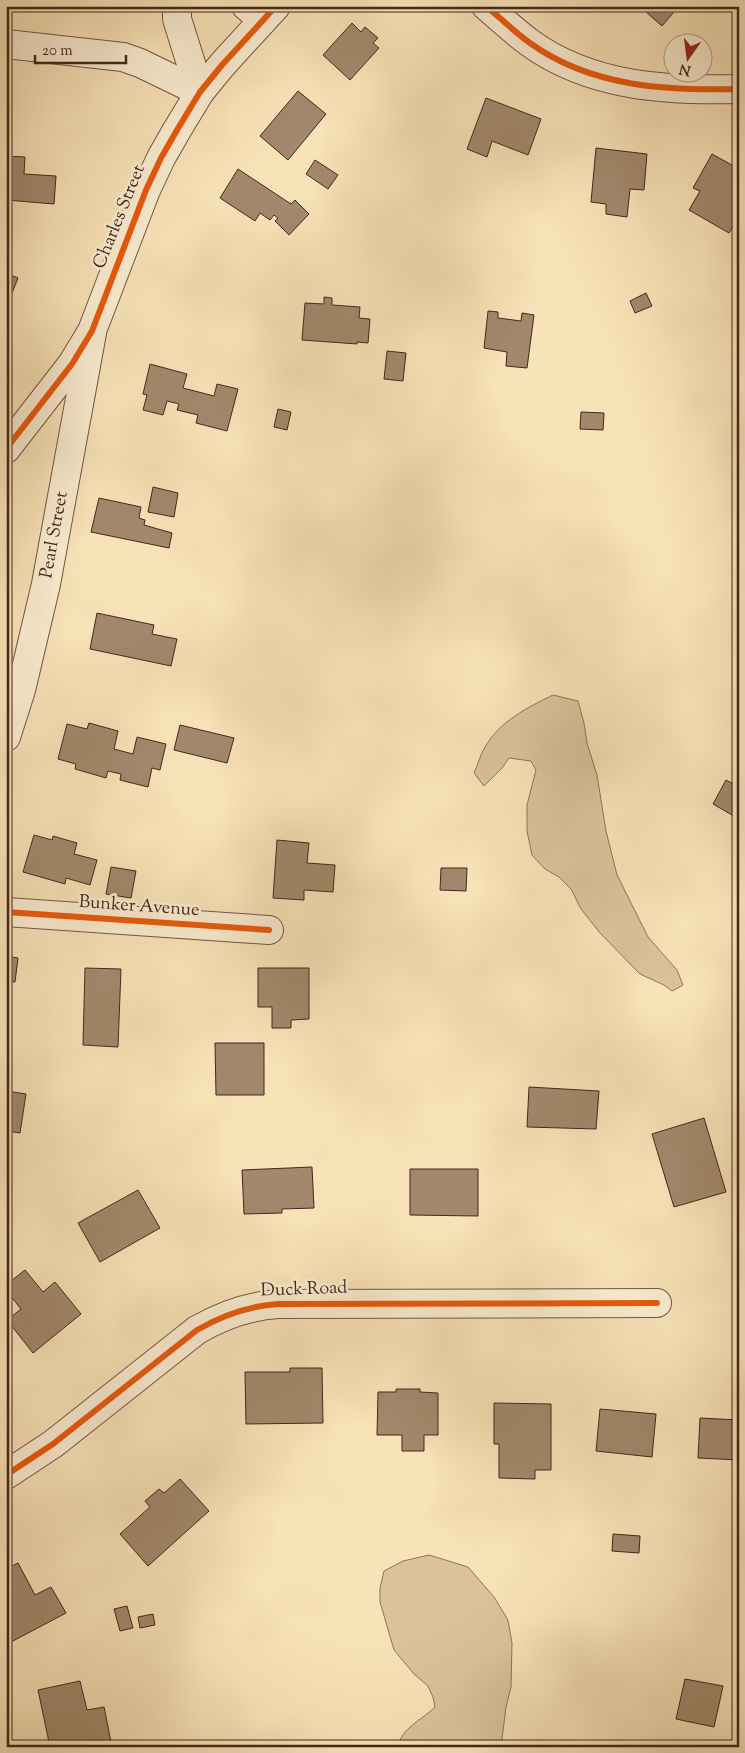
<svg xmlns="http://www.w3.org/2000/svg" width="745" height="1753" font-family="'Sorts Mill Goudy',serif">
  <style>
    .green { fill: #d9c29c; stroke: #8e745c }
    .building { fill: #a2886c; stroke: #44271b }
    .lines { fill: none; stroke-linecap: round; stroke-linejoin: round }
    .minor-casing { stroke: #715642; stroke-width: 30 }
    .tertiary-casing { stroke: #715642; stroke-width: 30 }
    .minor { stroke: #faecd0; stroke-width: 28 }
    .tertiary { stroke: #faecd0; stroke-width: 28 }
    .cycleway-casing { stroke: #faecd0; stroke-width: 9 }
    .cycleway { stroke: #e8590c; stroke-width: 6 }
    .labels { text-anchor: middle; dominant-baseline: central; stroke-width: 5; stroke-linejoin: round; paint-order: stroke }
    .street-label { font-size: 18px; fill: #44271b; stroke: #faecd0 }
  </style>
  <rect width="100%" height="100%" fill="#f8e2b7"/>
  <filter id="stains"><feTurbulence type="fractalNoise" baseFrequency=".004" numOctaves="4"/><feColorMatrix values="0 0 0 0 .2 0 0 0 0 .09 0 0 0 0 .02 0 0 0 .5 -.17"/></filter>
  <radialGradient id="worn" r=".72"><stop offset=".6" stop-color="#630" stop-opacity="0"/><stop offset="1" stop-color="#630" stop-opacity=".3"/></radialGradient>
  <path class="green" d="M553,695L578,701L584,723L587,743L597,775L606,831L617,875L648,937L677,970L683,985L672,991L664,985L640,974L600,933L581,909L571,889L559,877L545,869L532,855L527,831V805L536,770L531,761L509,758L502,768L484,786L474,773C478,765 480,755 485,747C499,722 528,707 553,695Z
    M429,1555L468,1567L494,1597L508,1620L512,1643L511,1687L506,1707L501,1747H398C401,1728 422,1720 435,1707L433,1697L428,1686L414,1674L394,1650L380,1602V1588L384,1571L403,1561Z"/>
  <path class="building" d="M651,6H679L662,26L646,12Z
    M352,23L361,32L365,27L378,38L373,43L379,48L350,80L323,55Z
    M298,91L326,114L288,160L260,136Z
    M486,98L541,119L528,155L492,141L487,157L467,149Z
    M596,148L647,154L644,190L630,189L627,217L606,214V204L591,202Z
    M712,154L739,169V216L729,233L689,210L700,191L693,188Z
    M6,156L25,157L24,174L56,176L54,204L6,200Z
    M315,160L338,175L328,189L306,174Z
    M238,169L291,204L295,200L309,214L289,235L275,221L278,218L274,215L270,220L260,213L255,221L220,198Z
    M6,273L18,278L6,308Z
    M646,293L652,306L635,313L630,301Z
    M324,297L332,298V305L360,307L359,318L370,319L368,343L357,342V344L302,340L305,303L324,304Z
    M488,311L498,312V318L521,321L522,313L534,315L527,368L506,366L507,352L484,348Z
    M387,351L406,353L403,381L384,379Z
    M150,364L187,374L183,388L214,396L217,384L238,389L227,431L196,423L198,415L177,410L179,404L167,401L163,415L143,410L147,395L143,394Z
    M278,409L291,412L287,430L274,427Z
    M581,412L604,413L603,430L580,429Z
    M153,487L178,493L174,517L148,512Z
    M99,498L141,507L139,518L145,520L144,525L172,533L169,548L91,532Z
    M97,613L154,625L152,634L177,639L171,666L90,649Z
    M89,723L118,731L114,749L133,754L137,737L166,744L160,770L152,768L148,787L120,780L121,774L108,771L106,778L75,769L76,764L58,759L67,724L87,729Z
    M180,725L234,738L227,763L174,750Z
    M726,780L739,787V819L713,804Z
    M34,835L52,840L53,836L77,843L74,854L97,860L90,885L66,878L65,884L23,872Z
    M277,840L309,843L307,863L335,865L333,892L304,890V900L273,898Z
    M111,867L136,871L131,898L106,894Z
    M441,868H467L466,891L440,890Z
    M6,956L18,958L15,982L6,981Z
    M85,968L121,969L118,1047L83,1045Z
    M258,968H309V1019L291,1020V1028H272V1007H258Z
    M215,1043H264V1095H216Z
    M529,1087L599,1091L596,1129L527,1127Z
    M6,1091L26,1094L20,1133L6,1131Z
    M704,1118L726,1192L674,1207L652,1134Z
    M312,1167L314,1208L282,1209V1213L244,1214L242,1170Z
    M410,1169H478V1216L410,1215Z
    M138,1190L160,1228L100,1262L78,1223Z
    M25,1270L43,1292L55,1282L81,1314L33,1353L7,1320L21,1309L6,1290V1285Z
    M290,1368H322L323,1423L246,1424L245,1372H290Z
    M396,1389H420V1392L438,1393V1435H424V1451H402V1435H377L378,1392H396Z
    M494,1403L551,1404V1470H535V1479L499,1478V1444H494Z
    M600,1409L656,1414L652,1457L596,1451Z
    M700,1418L739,1420V1460L698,1458Z
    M180,1479L209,1511L148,1566L120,1534L150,1507L145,1501L159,1489L164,1493Z
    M613,1534L640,1536L639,1553L612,1551Z
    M18,1563L35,1595L51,1587L66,1613L11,1642L6,1634V1569Z
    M127,1606L133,1628L120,1631L114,1609Z
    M153,1614L155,1625L140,1628L138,1617Z
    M685,1679L723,1686L714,1727L676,1719Z
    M80,1681L87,1710L104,1707L112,1747H50L38,1690Z"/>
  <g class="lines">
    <defs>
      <g id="minor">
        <path d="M177,6V19L200,92"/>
        <path d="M246,6L263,20"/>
        <path d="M486,6C501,19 515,32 530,43C591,87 667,91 739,89"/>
        <path d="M6,44L123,57L140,63L200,92"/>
        <path id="s1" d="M6,737L21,690L46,584L92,333"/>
        <path d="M6,912L269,930"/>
        <path d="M6,1475L53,1444L197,1330C223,1315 248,1306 278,1304L657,1303"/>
      </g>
      <path id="tertiary" d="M6,449L72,364L92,331L146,190L161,158L177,130L200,92L222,65L276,6"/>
    </defs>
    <use href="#minor" class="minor-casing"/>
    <use href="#tertiary" class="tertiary-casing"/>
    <use href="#minor" class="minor"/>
    <use href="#tertiary" class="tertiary"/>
    <defs>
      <path id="cycleway" d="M486,6C501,19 515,32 530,43C591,87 667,91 739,89
        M6,449L72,364L92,331L146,190L161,158L177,130L200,92L222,65L276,6
        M6,912L269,930
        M6,1475L53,1444L197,1330C223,1315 248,1306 278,1304L657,1303"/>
    </defs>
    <use href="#cycleway" class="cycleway-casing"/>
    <use href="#cycleway" class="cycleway"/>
  </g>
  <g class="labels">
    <g class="street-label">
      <text transform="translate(120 217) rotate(-68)">Charles Street</text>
      <text stroke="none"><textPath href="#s1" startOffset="208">Pearl Street</textPath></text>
      <text transform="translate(139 907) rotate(4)">Bunker Avenue</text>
      <text transform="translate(304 1290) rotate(-2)">Duck Road</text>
    </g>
  </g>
  <rect width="745" height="1753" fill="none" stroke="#f8e2b7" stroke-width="25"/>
  <rect x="8" y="8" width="730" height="1738" fill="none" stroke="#44271b" stroke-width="2.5"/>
  <rect x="12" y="12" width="720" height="1728" fill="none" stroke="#44271b"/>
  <g transform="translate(688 58) rotate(194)"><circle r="24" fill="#faecd0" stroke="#b19d88"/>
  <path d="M0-4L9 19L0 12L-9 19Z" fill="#8f2418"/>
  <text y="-8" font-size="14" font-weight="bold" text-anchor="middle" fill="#44271b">N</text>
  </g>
  <path d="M35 55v8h91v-8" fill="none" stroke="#44271b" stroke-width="2.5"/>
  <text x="42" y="55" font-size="15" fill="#44271b" stroke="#faecd0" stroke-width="4" paint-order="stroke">20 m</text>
  <rect width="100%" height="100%" filter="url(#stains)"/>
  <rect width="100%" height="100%" fill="url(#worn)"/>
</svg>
